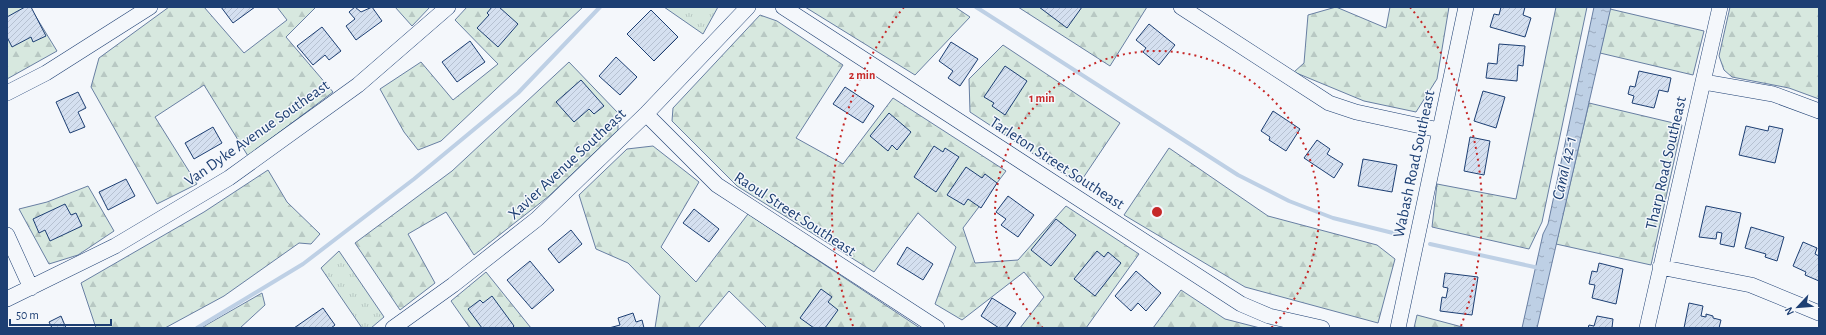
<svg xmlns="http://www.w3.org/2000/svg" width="1826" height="335" font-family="'Alegreya Sans',sans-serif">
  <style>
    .grass { fill: url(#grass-tufts); stroke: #687fa3 }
    .forest { fill: url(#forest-firs); stroke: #687fa3 }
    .water { fill: url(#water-ripples); stroke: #687fa3 }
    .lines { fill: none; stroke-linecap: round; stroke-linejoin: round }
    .stream { stroke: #bed0e5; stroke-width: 4 }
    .building { fill: url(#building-hatch); stroke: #1d3f73 }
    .minor-casing { stroke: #1d3f73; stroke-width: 16 }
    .minor { stroke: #f4f7fb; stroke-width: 15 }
    .ring { fill: none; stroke: #c62828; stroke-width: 2; stroke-dasharray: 2 4 }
    .labels { text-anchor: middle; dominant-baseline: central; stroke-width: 3; stroke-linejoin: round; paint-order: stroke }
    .street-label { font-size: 16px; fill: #1d3f73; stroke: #f4f7fb }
    .water-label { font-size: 17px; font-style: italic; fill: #1d3f73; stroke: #f4f7fb }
    .centre { fill: #c62828; stroke: #f4f7fb; stroke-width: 2 }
    .ring-label { font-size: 12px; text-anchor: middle; font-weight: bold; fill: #c62828; stroke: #f4f7fb; stroke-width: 3; stroke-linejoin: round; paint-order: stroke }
  </style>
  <defs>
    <pattern id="grass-tufts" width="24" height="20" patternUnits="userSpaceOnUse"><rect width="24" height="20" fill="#d7e8df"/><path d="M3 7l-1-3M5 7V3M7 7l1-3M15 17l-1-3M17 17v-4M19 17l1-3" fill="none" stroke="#b8c8c3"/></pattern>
    <pattern id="forest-firs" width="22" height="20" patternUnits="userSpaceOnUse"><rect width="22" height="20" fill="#d7e8df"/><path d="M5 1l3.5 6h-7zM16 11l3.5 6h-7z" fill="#b8c8c3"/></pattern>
    <pattern id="water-ripples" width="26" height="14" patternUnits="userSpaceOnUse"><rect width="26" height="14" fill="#bed0e5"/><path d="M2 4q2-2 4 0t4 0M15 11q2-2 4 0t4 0" fill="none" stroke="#9aaabe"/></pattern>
    <pattern id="building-hatch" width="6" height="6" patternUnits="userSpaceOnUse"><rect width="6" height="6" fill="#d5e0f0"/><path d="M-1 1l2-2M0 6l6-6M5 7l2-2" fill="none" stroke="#b6c1d1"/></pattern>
  </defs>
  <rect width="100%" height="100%" fill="#f4f7fb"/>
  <path class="grass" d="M664,7H718L703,34Z
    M339,251L384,317L371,328H362L321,268Z"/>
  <path class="forest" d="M7,7H30L57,51L7,79Z
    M169,7H204L244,53L287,20L277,7H316L286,37L333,92L248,156L204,85L155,117L197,184L157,204L91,87L99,58Z
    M395,7H430L412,26Z
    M467,7H583L441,141L418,150L404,132L380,89L421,62L453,100L498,64L455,20Z
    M805,7H955L970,17L915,75Z
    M1018,7H1147L1110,66Z
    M1336,7L1386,28L1390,7H1449L1437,79L1416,112L1364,101L1294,72L1304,63L1308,15Z
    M1556,7H1587L1542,222L1529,249L1432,227L1437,184L1516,199Z
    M1730,7H1819V99L1789,88L1732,77L1724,70L1719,56Z
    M1610,9L1704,31L1693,75L1600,53Z
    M760,15L777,21L843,65L796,138L843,164L893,98L1006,171L963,228L975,263L1018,260L1066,206L1139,254L1086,328H1020L1044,297L1024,272L962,320L935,304L956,247L918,213L874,272L737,186L672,121L673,108Z
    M1003,45L1120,123L1079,184L970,112L969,79Z
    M569,62L618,113V130L549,196L474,255L446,212L408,234L435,283L400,310L355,243L452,171Z
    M1589,103L1682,125L1651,265L1556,244Z
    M653,146L699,182L661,247L696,282L748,214L920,328H767L729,291L698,328H655L660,296L628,263L596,249L579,195L627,149Z
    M1169,148L1268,216L1377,245L1395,259L1378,323L1245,287L1124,215Z
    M268,170L287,202L320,234L311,244L299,243L224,296L165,328H96L81,283L204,212Z
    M88,186L114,231L78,255L49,264L19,209L47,202Z
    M486,272L531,328H470L451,301Z
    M1181,290L1225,319L1260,328H1153Z
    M262,293L265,305L240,328H201Z
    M1417,315L1466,328H1414Z"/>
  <path class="water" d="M1594,7H1611L1537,328H1522L1543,234L1548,224Z"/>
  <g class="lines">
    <path class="stream" d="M976,7L1238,175L1289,201L1333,218L1401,235
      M1430,244L1539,268
      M197,328L303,264L414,179L518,93L600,7"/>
  </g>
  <path class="building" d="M25,7H31L46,36L33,42L31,37L12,47L7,37V17Z
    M221,7H255L233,23Z
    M355,7L361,12L372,7L382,21L356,40L346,26L355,19L349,12Z
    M492,7H499L518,24L498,47L477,28L489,15L487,13Z
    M1039,7H1082L1067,28Z
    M1501,7H1525L1523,15L1531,18L1525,37L1490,27L1494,14L1499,15Z
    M651,10L678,37L654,61L627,34Z
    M1149,24L1175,45L1159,65L1143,52L1146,48L1136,40Z
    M322,27L341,51L329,60L325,55L313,65L297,46Z
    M470,41L485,62L457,82L442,62Z
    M951,42L978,59L960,86L948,78L953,71L939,61Z
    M1499,44L1525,46L1523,66L1518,65L1517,81L1486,78L1488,63L1497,64Z
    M616,57L637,77L620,95L599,76Z
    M1005,66L1027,81L1005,115L992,106L994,103L984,97Z
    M1639,71L1671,78L1668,92L1659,90L1654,108L1632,103L1634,96L1628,94L1630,86L1635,87Z
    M581,80L604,106L594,114L589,109L574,122L556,102Z
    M845,87L874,106L863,123L833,104Z
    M1483,91L1505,97L1496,128L1474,121Z
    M78,92L86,108L78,112L85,127L70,133L56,102Z
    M1273,111L1300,129L1286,151L1269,140L1270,137L1261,131Z
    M889,113L911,132L897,150L892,145L888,151L870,136Z
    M1746,126L1768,131L1769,126L1783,129L1775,163L1739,155Z
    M213,127L222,143L194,159L185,143Z
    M1470,137L1490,141L1484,175L1464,171Z
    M1317,140L1330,149L1327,154L1343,164L1334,178L1304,158Z
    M934,146L943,152L945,148L959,157L936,192L914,177Z
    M1363,159L1397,165L1392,192L1358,186Z
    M966,167L982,178L985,174L997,183L981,208L968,199L964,205L947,195Z
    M126,179L135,196L108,210L99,192Z
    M1008,196L1034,215L1018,237L1001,225L1006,219L996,212Z
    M65,204L71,215L76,213L82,226L50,241L45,230L39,233L33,219Z
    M1706,206L1741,213L1734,247L1720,244L1722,233L1717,232L1716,239L1699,237Z
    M694,209L719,229L709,242L683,223Z
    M1056,219L1076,235L1051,266L1031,250Z
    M1751,227L1784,237L1777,261L1765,257L1766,254L1745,248Z
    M571,230L582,244L559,263L548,249Z
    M1803,242L1817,248L1815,254L1819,256V281L1805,275L1806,272L1793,266Z
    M907,247L933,264L923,280L897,264Z
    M1097,251L1104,257L1108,252L1121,263L1095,296L1074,279Z
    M530,261L554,290L532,309L507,280Z
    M1599,263L1623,269L1616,304L1592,298L1595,285L1589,284L1592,271L1597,272Z
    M1136,271L1161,293L1146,311L1138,303L1131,311L1115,296Z
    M1445,273L1478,277L1472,315L1440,311L1442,297L1446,298L1448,288L1443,287Z
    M821,289L832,297L828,302L838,310L825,328H814L800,318Z
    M492,296L514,326L512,328H482L468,309L480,300L483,303Z
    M992,298L1016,313L1006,328H999L981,316Z
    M1689,303L1703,306L1701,316L1706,317V314L1713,316V318L1721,320L1719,328H1684Z
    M323,308L335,325L331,328H294Z
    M633,313L636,322L642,320L644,328H609L620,325L618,318Z
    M61,316L66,328H52L49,322Z
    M1597,316L1613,319L1612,328H1588L1589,325L1594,326Z"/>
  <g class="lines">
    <defs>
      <path id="minor" d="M783,7L1241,304L1269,316L1322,328
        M1181,7L1329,103L1356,112L1439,130
        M1704,82L1773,94L1819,111
        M7,93L46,73L150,7
        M646,114L717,185L937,328
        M7,235L31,288
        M1660,267L1751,285L1819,313
        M7,299L115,246L229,178L358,85L448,7
        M393,328L453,285L537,219L646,114L748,7
        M1398,328L1466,7
        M1647,328L1720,7"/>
    </defs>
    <use href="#minor" class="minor-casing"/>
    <use href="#minor" class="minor"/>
  </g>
  <g class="ring">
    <path d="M1043 328A162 162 0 1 1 1271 328"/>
    <path d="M853 326A325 325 0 0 1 904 7M1410 7A325 325 0 0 1 1461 326"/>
  </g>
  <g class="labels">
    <g class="street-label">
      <text transform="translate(257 133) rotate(-35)">Van Dyke Avenue Southeast</text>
      <text transform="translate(1057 163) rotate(33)">Tarleton Street Southeast</text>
      <text transform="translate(1666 163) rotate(-77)">Tharp Road Southeast</text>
      <text transform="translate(567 164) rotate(-43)">Xavier Avenue Southeast</text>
      <text transform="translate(1414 164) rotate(-78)">Wabash Road Southeast</text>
      <text transform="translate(795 214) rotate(33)">Raoul Street Southeast</text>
    </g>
    <g class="water-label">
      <text transform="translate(1564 168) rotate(-78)">Canal 42-1</text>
    </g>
  </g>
  <circle cx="1157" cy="212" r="6" class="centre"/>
  <g class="ring-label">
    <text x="862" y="79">2 min</text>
    <text x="1042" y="102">1 min</text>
  </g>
  <rect width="1826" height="335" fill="none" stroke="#1d3f73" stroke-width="16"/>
  <g transform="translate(1798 307) rotate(244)" stroke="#f4f7fb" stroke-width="3" paint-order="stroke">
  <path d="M0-3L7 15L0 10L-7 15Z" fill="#1d3f73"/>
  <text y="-6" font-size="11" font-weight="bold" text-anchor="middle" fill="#1d3f73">N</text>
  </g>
  <path d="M10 319v6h101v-6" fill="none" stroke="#1d3f73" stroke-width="2"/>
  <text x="16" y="319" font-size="12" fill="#1d3f73" stroke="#f4f7fb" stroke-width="3" paint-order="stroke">50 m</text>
</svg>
